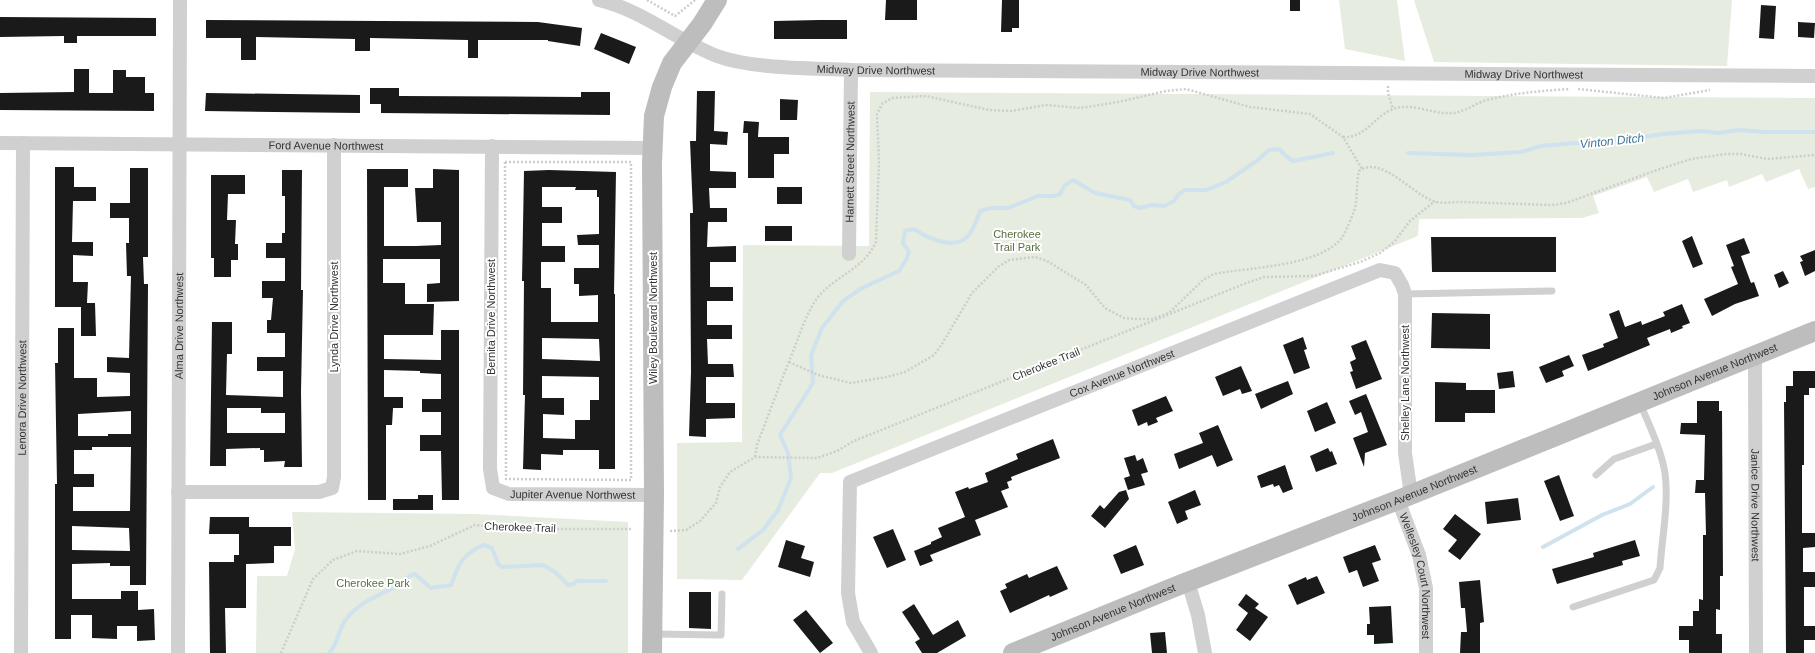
<svg xmlns="http://www.w3.org/2000/svg" width="1815" height="653" font-family="Helvetica,sans-serif">
  <style>
    .green { fill: #e6ecdf }
    .lines { fill: none; stroke-linecap: round; stroke-linejoin: round }
    .stream { stroke: #cfe2ee; stroke-width: 4 }
    .building { fill: #1a1a1a; fill-rule: evenodd }
    .path { stroke: #cdcdcd; stroke-width: 2.5; stroke-dasharray: 2 2; stroke-linecap: butt }
    .lane { stroke: #d0d0d0; stroke-width: 7 }
    .street { stroke: #d0d0d0; stroke-width: 14 }
    .secondary { stroke: #bdbdbd; stroke-width: 20 }
    .labels { text-anchor: middle; dominant-baseline: central; stroke-width: 4; stroke-linejoin: round; paint-order: stroke }
    .street-label { font-size: 11px; fill: #333; stroke: #fff }
    .park-label { font-size: 11px; fill: #56703f; stroke: #fff }
    .water-label { font-size: 12px; font-style: italic; fill: #3f7597; stroke: #fff }
  </style>
  <rect width="100%" height="100%" fill="#fff"/>
  <path class="green" d="M1339,0H1397L1405,61L1345,49Z
    M1414,0H1732L1727,66L1434,62Z
    M870,92L1815,98V187L1808,189L1799,169L1766,182L1762,174L1729,187L1727,180L1693,192L1688,179L1654,192L1647,177L1593,196L1599,213L1582,218L1419,219L1418,236L832,473H820L742,580L677,579V443L742,442L743,245L869,246Z
    M292,512L476,514L628,522V653H256L257,576H287L295,549Z"/>
  <g class="lines">
    <path class="stream" d="M1408,153L1472,155L1521,152L1541,146L1574,143L1596,144L1663,134L1702,131L1718,133L1739,130L1765,132H1815
      M1543,547L1602,515L1630,504L1653,487
      M738,549L763,530L778,510L791,478L788,453L780,435L813,383L811,355L822,328L843,301L862,288L899,271L906,260L909,252L903,243L905,231L914,229C927,238 955,251 968,236C974,229 977,219 980,211L991,208H1008L1038,196H1054L1060,194L1065,185L1073,180L1095,193L1130,200L1134,206L1140,208L1152,205L1164,206L1174,201L1179,194L1185,190H1206L1226,182L1258,160L1269,150L1279,149L1286,156L1293,161L1333,153
      M329,653C338,643 337,636 342,626C352,605 379,595 398,586C405,582 405,576 415,574L431,588L451,585C459,563 462,555 483,545L492,548L498,564L502,567L543,565L555,572L568,585L574,584L576,581H606"/>
  </g>
  <path class="building" d="M886,0H917V20H885Z
    M1002,0H1019V28H1012V32H1001Z
    M1290,0H1300V11H1290Z
    M1761,5L1776,6L1774,39L1759,38Z
    M0,17L156,18V36H77V43H64V36L0,37Z
    M206,20L538,22L582,28L580,46L548,41V40H478V58H468V40L370,38V51H355V39L256,37V60H241V38H206Z
    M819,20H847V39H774V21Z
    M1798,22L1815,23L1814,38L1798,37Z
    M601,33L636,47L629,64L594,49Z
    M74,69H89V93H113V70H126V77H145V93H154V111L0,110V93L74,92Z
    M370,88H399V96L581,97V92H610V115L381,113V104H370Z
    M697,91H715L714,131L728,132L727,145L710,144V171L736,172V188H709L710,208H727V222H708L707,247L736,246V262H710V287H733V301H707V325H732V339H707L708,364H733L734,377H706V403H735V418L706,419V437L689,436L691,372L690,213H693L690,141H696Z
    M206,93L360,95V113L205,111Z
    M780,99L798,100L797,120H780Z
    M744,121L759,122L758,137H789V154H774V178H748V133H743Z
    M55,167H74V187H96V201H73L72,242H93V256L73,255V282H88L87,303H95L96,336H81V307H55Z
    M130,168H148V257H143L144,284H148L146,585H130V566H110V563L72,564V599H121V591H138V610L154,609L155,640L137,641V626H117V639L92,638V615H71V639H55V484H57L55,363H58V328H74V378H97V397L130,396V373L107,372V357L129,358L131,276H127L126,243H129V218H110V203H130ZM131,411V434H108V436H78V414ZM92,447H131L130,511H73V487H94V474H74V450H92ZM72,526L129,528L130,551L72,550Z
    M367,169H408V187H384V246H416L441,245V222H417L415,188H433V169L459,170V301L427,302V284L440,283V259H383V283H405V304H434L433,335H384V359L441,360V330H459V500H442L441,451H420V435H441V412H422V399H441V374L420,373V371L384,370V397H403V408H393L392,425H386V500H368Z
    M282,170H302L301,290H303L301,392L302,467H284L285,461L264,462V450H260V448L226,449V466H210L212,322H232V354H227L226,395L283,397V371H257V357H285V333H267V320H271L273,298H262V281H285V258H266V243H282V233H285V196H282ZM227,408H261V413H285V433H227Z
    M549,170L616,172L614,294H615V469H599V450H563V455L541,454V470L523,469L525,395H523L524,281H522L524,171ZM542,187H576L575,190H597V197H599V234L577,235L578,245H599V268H574V284H579V296L598,295V322H551V288H541V262H565V246H542V223H562V207H542ZM542,338L599,339L600,361L542,359ZM542,376L599,377V400H590V420H575V439L543,438V414L564,415V398H542Z
    M211,175H245V194H228L227,220H236L235,244H238V260H231V277H214V258H211Z
    M777,187H802V204H777Z
    M765,226H792V241H765Z
    M1692,236L1703,264L1693,268L1682,241Z
    M1431,237H1556V272H1432Z
    M1744,238L1750,253L1741,256L1751,283L1754,282L1759,296L1735,304L1712,316L1704,299L1738,284L1731,267L1734,266L1726,245Z
    M1815,250V271L1805,276L1800,262L1803,261L1800,256Z
    M1783,271L1789,283L1779,288L1774,275Z
    M1682,304L1690,323L1682,326L1683,328L1671,333L1670,329L1647,338L1650,345L1588,371L1582,355L1604,347L1603,344L1618,338L1609,314L1619,310L1625,327L1641,321L1642,325L1665,316L1663,312Z
    M1432,313L1490,314V349L1431,348Z
    M1303,337L1307,349L1304,350L1310,368L1294,374L1283,345Z
    M1366,340L1382,379L1356,389L1350,372L1353,371L1350,362L1356,359L1351,346Z
    M1569,355L1574,366L1562,371L1564,376L1546,383L1539,367Z
    M1241,366L1252,391L1242,394L1240,389L1223,396L1215,377Z
    M1513,371L1515,387L1499,389L1497,373Z
    M1793,371H1815V388H1809V395H1804V465H1802V533H1815V547L1803,548V572H1815V587H1804V626H1815V640H1804V653H1786L1784,402H1786V386H1793Z
    M1288,381L1293,394L1261,409L1255,394Z
    M1435,382L1466,383V390H1495V413H1465V422H1435Z
    M1366,394L1387,445L1365,453L1364,467L1353,438L1368,432L1361,412L1355,415L1349,401Z
    M1166,396L1173,411L1156,418L1158,422L1148,426L1147,422L1138,426L1132,410Z
    M1697,401H1719V411H1722L1723,576H1720V610L1716,609V634H1722V653H1689V640H1679V626H1693V611H1699V599L1703,600V535H1706L1705,493H1695L1696,480H1704L1705,435L1680,434L1681,423H1697Z
    M1327,402L1336,423L1315,432L1307,411Z
    M1218,425L1233,460L1217,467L1212,455L1179,469L1174,454L1203,443L1199,433Z
    M1053,439L1060,458L1011,477L1012,480L1007,482L1009,488L1001,491L1008,507L975,520L981,535L930,555L933,561L920,566L914,551L931,544V542L942,537L938,528L965,517L955,492L968,487L969,489L988,482L985,473L1018,459L1016,454Z
    M1328,448L1330,452L1332,451L1337,464L1316,472L1310,456Z
    M1135,455L1137,461L1143,458L1148,472L1141,474L1145,485L1128,490L1124,478L1130,476L1124,458Z
    M1285,465L1293,489L1283,493L1279,485L1274,487L1273,484L1261,488L1257,476Z
    M1559,475L1574,516L1560,521L1544,481Z
    M1126,490L1129,499L1105,528L1091,516L1100,505L1104,509L1119,492Z
    M1195,490L1201,505L1185,511L1188,519L1177,524L1168,502Z
    M418,495H433V510H393V499H418Z
    M1518,498L1521,520L1487,524L1485,502Z
    M1455,514L1481,534L1460,560L1448,551L1457,540L1443,529Z
    M210,517H249V527H291V546H274V563L246,564V608H225L226,653H210L209,562H234V555H239V534H209Z
    M893,529L906,560L887,568L873,537Z
    M786,540L805,546L801,558L814,562L810,577L778,567Z
    M1635,540L1640,556L1622,561L1623,565L1557,584L1552,569L1594,557L1593,553Z
    M1136,545L1144,565L1121,574L1113,555Z
    M1375,545L1381,560L1372,563L1379,581L1363,587L1357,570L1349,573L1343,557Z
    M1057,566L1068,589L1050,597L1049,595L1010,613L1000,591L1007,588L1005,584L1027,574L1029,578Z
    M1317,576L1325,593L1297,605L1288,585L1306,577L1307,580Z
    M1480,580L1484,622L1480,623V653H1460L1461,632H1467L1465,608H1461L1459,582Z
    M689,592H711V629L689,628Z
    M1246,594L1259,604L1255,608L1268,617L1250,641L1236,630L1248,613L1238,605Z
    M914,604L933,635L958,620L966,636L937,653H922L915,642L920,639L902,612Z
    M1391,606L1393,643L1374,644V635H1367V624H1370L1369,607Z
    M806,610L833,643L820,653L793,620Z
    M1165,632L1167,653H1152L1150,633Z"/>
  <g class="lines">
    <path class="path" d="M647,0L675,16L695,0
      M1388,86V93L1393,109
      M1578,89L1664,98L1710,90
      M1343,137C1364,139 1375,116 1393,109C1413,102 1433,115 1453,113C1465,112 1476,103 1487,100C1514,93 1541,91 1569,89
      M505,162H631V480L506,479Z
      M789,362L818,375L851,383L887,377L905,372L934,355L942,344L972,293L998,267L1009,260L1035,257L1047,261L1086,285L1105,308L1124,318L1137,319H1152L1169,313L1203,280L1214,274C1249,267 1322,267 1343,236C1347,229 1351,219 1354,211C1358,199 1356,184 1359,171C1381,155 1411,193 1433,201C1441,204 1454,202 1463,202C1493,203 1522,204 1552,205L1566,203L1657,170L1691,159L1726,154H1741L1767,159L1815,155
      M755,457L757,445C769,413 781,381 794,349C800,333 806,316 815,301C831,277 863,271 876,242L879,161L877,114L882,104L892,98L926,96L989,110L1011,111L1046,105L1081,108L1118,102L1166,91L1186,89L1250,107L1310,114L1343,137L1362,169
      M670,531L686,530L700,521L716,503L720,487L730,472L755,457L817,458L837,451L854,441L1249,282L1264,277L1314,276L1360,262L1380,253L1394,242L1410,221L1435,201
      M281,653L313,579L333,560L357,551L400,554L430,546L475,525L507,529H631"/>
    <path class="lane" d="M1405,294L1552,291
      M1596,475L1614,459L1656,444
      M1573,607L1654,580L1660,568C1662,537 1669,504 1665,473C1661,449 1649,425 1640,403
      M654,634L721,635L722,594"/>
    <g class="street">
      <path id="s1" d="M599,0C644,11 676,40 717,56C752,69 812,68 851,70L1815,76"/>
      <path id="s2" d="M0,143L652,148"/>
      <path id="s3" d="M492,146L490,469L493,488L509,494L654,495"/>
      <path id="s4" d="M849,254L851,70"/>
      <path id="s5" d="M1755,356L1756,653"/>
      <path d="M178,492H319L332,488L334,477V145"/>
      <path id="s6" d="M1398,500L1419,555L1426,588V653"/>
      <path d="M1188,582L1198,615L1205,653"/>
      <path id="s7" d="M21,653L23,143"/>
      <path id="s8" d="M178,653L180,0"/>
      <path id="s9" d="M871,653L853,622L848,593L850,482L1380,270L1395,273L1402,285L1405,294V453L1411,495"/>
    </g>
    <g class="secondary">
      <path d="M652,653L654,495L652,163L654,116L662,87L672,63L702,24L717,0"/>
      <path id="s10" d="M1013,653L1177,586L1398,500L1815,331"/>
    </g>
  </g>
  <g class="labels">
    <g class="street-label">
      <text stroke="none"><textPath href="#s1" startOffset="291">Midway Drive Northwest</textPath></text>
      <text stroke="none"><textPath href="#s1" startOffset="615">Midway Drive Northwest</textPath></text>
      <text stroke="none"><textPath href="#s1" startOffset="939">Midway Drive Northwest</textPath></text>
      <text stroke="none"><textPath href="#s2" startOffset="326">Ford Avenue Northwest</textPath></text>
      <text stroke="none"><textPath href="#s4" startOffset="92">Harnett Street Northwest</textPath></text>
      <text transform="translate(334 317) rotate(-90)">Lynda Drive Northwest</text>
      <text transform="translate(491 317) rotate(-90)">Bernita Drive Northwest</text>
      <text transform="translate(653 318) rotate(-90)">Wiley Boulevard Northwest</text>
      <text stroke="none"><textPath href="#s8" startOffset="327">Alma Drive Northwest</textPath></text>
      <text transform="translate(1046 364) rotate(-22)">Cherokee Trail</text>
      <text stroke="none"><textPath href="#s10" startOffset="756">Johnson Avenue Northwest</textPath></text>
      <text stroke="none"><textPath href="#s9" startOffset="469">Cox Avenue Northwest</textPath></text>
      <text transform="translate(1405 383) rotate(-90)">Shelley Lane Northwest</text>
      <text stroke="none"><textPath href="#s7" startOffset="255">Lenora Drive Northwest</textPath></text>
      <text stroke="none"><textPath href="#s10" startOffset="432">Johnson Avenue Northwest</textPath></text>
      <text stroke="none"><textPath href="#s3" startOffset="423">Jupiter Avenue Northwest</textPath></text>
      <text stroke="none"><textPath href="#s5" startOffset="149">Janice Drive Northwest</textPath></text>
      <text transform="translate(520 527) rotate(2)">Cherokee Trail</text>
      <text stroke="none"><textPath href="#s6" startOffset="79">Wellesley Court Northwest</textPath></text>
      <text stroke="none"><textPath href="#s10" startOffset="108">Johnson Avenue Northwest</textPath></text>
    </g>
    <g class="park-label">
      <text x="1017" y="234">Cherokee<tspan x="1017" dy="13">Trail Park</tspan></text>
      <text x="373" y="583">Cherokee Park</text>
    </g>
    <g class="water-label">
      <text transform="translate(1612 141) rotate(-6)">Vinton Ditch</text>
    </g>
  </g>
</svg>
